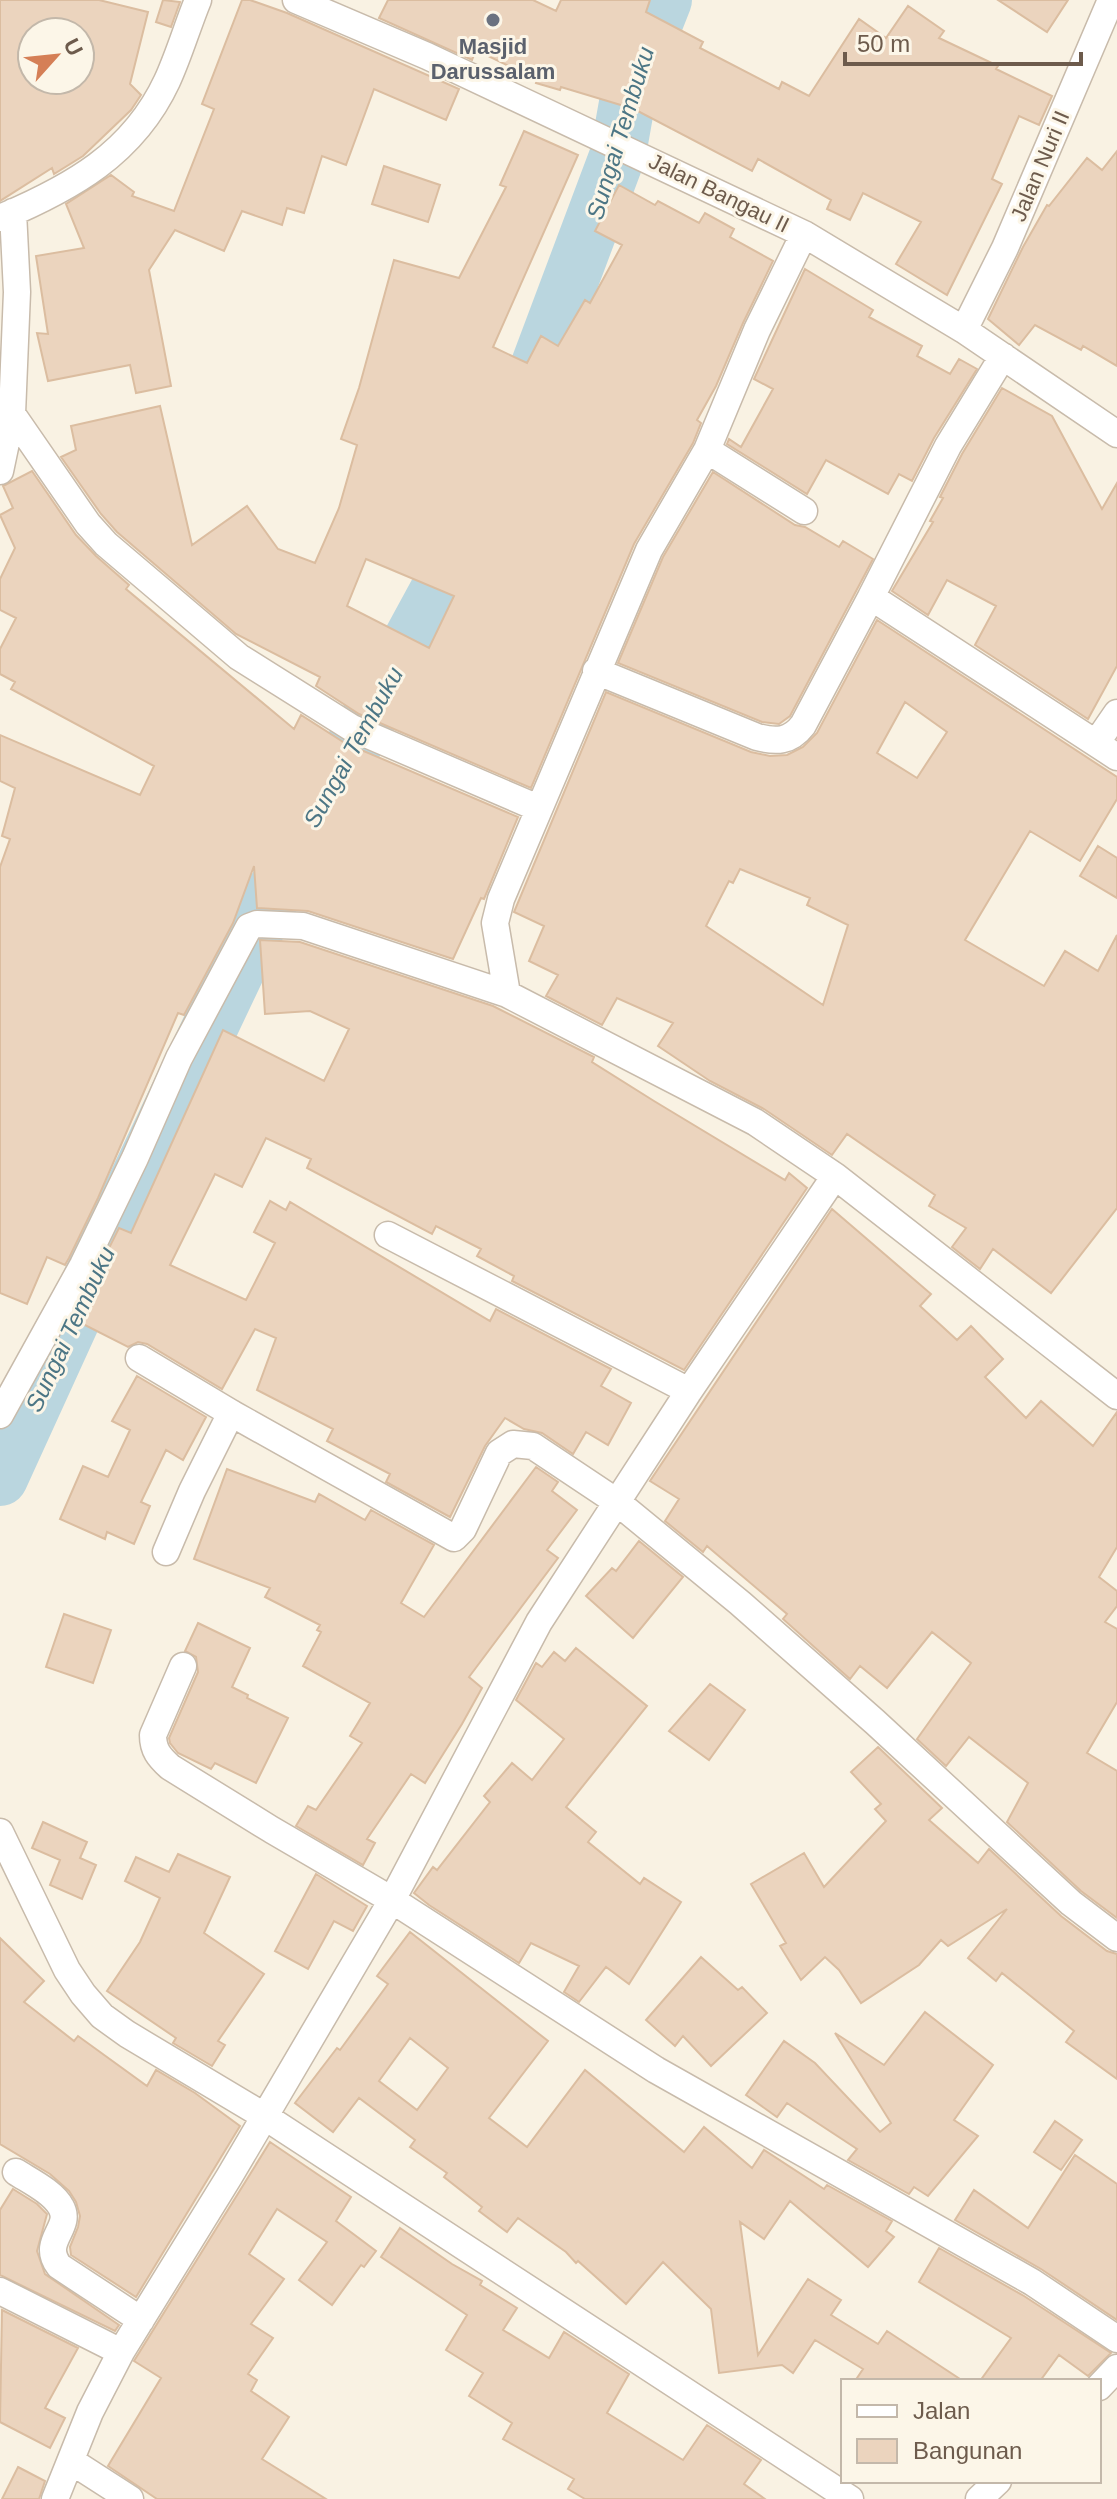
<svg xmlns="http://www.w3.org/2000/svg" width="1117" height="2499" font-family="Helvetica,sans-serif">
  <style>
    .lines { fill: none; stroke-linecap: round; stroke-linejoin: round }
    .river { stroke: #bad6df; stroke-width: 56 }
    .building { fill: #ebd4be; stroke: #dbbda0; stroke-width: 2; fill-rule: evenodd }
    .minor-casing { stroke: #c8bbab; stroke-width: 29 }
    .minor { stroke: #fff; stroke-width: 26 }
    .worship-dot { fill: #6b7280; stroke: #fcf6e8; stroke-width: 3 }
    .labels { text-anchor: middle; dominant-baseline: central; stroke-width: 6; stroke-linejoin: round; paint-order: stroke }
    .worship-label { font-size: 22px; font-weight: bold; fill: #5b616d; stroke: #fcf6e8 }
    .street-label { font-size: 22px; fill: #6d5b4c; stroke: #fcf6e8 }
    .water-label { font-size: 24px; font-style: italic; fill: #4c7685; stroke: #fcf6e8 }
  </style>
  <rect width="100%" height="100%" fill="#f9f2e3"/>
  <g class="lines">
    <path class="river" d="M522,410L618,154L630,86L664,0
      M0,1478L98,1263L274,892L474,524"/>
  </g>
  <path class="building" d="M0,0H99L148,12L130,84L141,95L131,110L83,156L54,174L52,168L0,201ZM32,32H80V80H32Z
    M163,0L180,2L171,27L156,22Z
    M242,0H250L287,13L459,89L446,120L374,89L346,165L322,156L304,213L287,208L282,225L242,211L224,251L175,230L149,270L171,386L136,393L130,365L48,381L37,333L48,334L36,256L84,248L66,204L111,175L134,192L132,196L174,211L214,109L202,104Z
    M388,0H533L556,11L561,0H650L646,12L703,42L700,48L779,89L782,82L809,96L859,19L886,38L908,6L944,31L939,38L998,66L996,69L1052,96L1039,125L1019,116L992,179L1002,184L947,295L896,264L921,222L863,193L850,220L827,209L831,200L758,159L752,171L634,109L561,87L560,90L536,83L537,80L476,50L472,60L379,18Z
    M998,0H1068L1047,32Z
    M524,131L578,155L493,347L527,363L541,336L558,346L585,300L590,303L622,245L595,231L619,185L655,205L658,201L699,223L705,213L734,229L730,237L773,261L743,323L716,386L697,420L701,423L693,443L634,544L531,788L359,714L316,686L320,677L236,634L117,532L101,514L61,457L76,450L71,426L160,406L192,545L247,506L278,549L315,563L339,508L357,445L341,439L359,388L394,260L459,278L506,187L500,185ZM366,559L454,596L429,648L347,606Z
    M1117,151V366L1083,346L1081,350L1035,325L1019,345L988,319L1023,247L1047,205L1049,206L1087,158L1102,170Z
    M384,166L440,185L428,222L372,204Z
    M805,269L873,310L869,317L922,346L917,356L950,374L959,359L977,369L934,438L912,481L899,474L888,494L826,460L807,494L727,444L729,439L741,447L773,389L754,379Z
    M1002,388L1052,416L1102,509L1117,483V666L1088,719L975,645L996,606L947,580L928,615L892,591L933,522L930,521L943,498L940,497L962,454Z
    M32,471L76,535L96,556L129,585L126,589L294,729L301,715L345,743L518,817L484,899L481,898L453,959L308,911L257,908L254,866L233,923L184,1015L178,1013L98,1198L69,1258L65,1265L47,1257L27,1304L0,1293V867L10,839L2,836L15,788L0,781V735L140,795L154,766L11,689L15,682L0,674V649L16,618L0,610V579L15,548L0,515L13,508L3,486Z
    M713,472L795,525L805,527L839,547L843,541L873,559L790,716L779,724L762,722L618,663L663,557Z
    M877,620L1117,777V799L1080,861L1030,831L965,940L1044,986L1065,951L1098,971L1117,935V1208L1051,1293L993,1249L980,1269L952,1247L966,1228L929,1206L935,1195L847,1134L832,1155L764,1109L710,1081L658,1046L673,1023L617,998L602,1025L546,996L558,975L529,961L544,926L514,912L606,692L751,752L770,756L787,755L803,747L817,733ZM905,702L947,732L917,778L877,753ZM740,869L810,898L807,905L848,925L823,1005L706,926L729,881L733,883Z
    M1098,846L1117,858V898L1080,876Z
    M260,940L300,942L493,1006L594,1057L592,1062L654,1101L785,1180L789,1173L807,1188L684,1370L512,1281L514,1276L477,1256L481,1249L436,1226L432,1234L307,1168L311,1159L266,1138L242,1187L215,1174L170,1265L246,1300L275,1243L254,1232L270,1201L286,1210L290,1202L490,1321L496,1309L611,1369L601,1386L631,1403L608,1445L586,1432L573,1454L542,1433L524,1429L505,1418L485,1446L450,1517L386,1482L390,1474L327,1441L333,1429L257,1390L276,1338L255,1329L222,1389L147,1344L138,1342L128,1347L77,1321L97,1280L94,1278L119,1228L131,1233L223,1030L324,1081L349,1029L310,1011L265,1014Z
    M832,1209L931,1294L920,1306L957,1340L971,1326L1003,1359L985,1377L1026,1418L1041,1401L1093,1446L1117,1412V1547L1099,1577L1117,1591V1606L1105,1622L1117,1629V1702L1087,1753L1117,1771V1918L1081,1891L1007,1822L1028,1783L969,1737L946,1766L917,1739L971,1663L932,1632L887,1688L860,1666L850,1679L783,1619L787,1614L707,1546L703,1552L665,1521L679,1499L650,1481Z
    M137,1376L206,1417L183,1460L166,1450L141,1502L150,1506L134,1544L107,1532L105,1539L60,1519L83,1466L108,1477L130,1430L112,1421Z
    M536,1467L558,1482L552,1491L577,1510L547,1550L558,1558L469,1677L482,1688L462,1724L425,1783L411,1774L367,1839L375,1843L363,1865L296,1826L308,1806L316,1810L362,1743L350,1736L370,1703L303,1666L321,1632L317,1630L320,1625L265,1597L270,1588L194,1559L227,1469L315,1502L319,1494L365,1520L371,1510L434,1545L401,1603L424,1617Z
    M639,1541L683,1577L633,1638L586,1596L612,1568L616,1571Z
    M64,1614L111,1630L93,1683L46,1667Z
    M198,1623L250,1648L232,1687L248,1695L247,1698L288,1718L256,1783L215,1763L211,1769L178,1753L170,1743L169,1738L198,1672L196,1657L185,1651Z
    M576,1648L647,1706L566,1807L596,1832L588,1842L640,1884L644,1878L681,1902L629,1984L606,1967L579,2002L564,1992L579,1966L531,1943L519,1963L429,1905L414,1893L433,1867L437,1870L490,1802L484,1796L512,1763L532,1780L564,1739L516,1700L536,1663L542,1667L554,1652L565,1661Z
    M710,1684L745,1710L709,1760L669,1731Z
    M878,1747L942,1808L929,1820L978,1863L989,1849L1061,1916L1107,1951L1117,1954V2079L1066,2042L1074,2031L1002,1973L996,1981L968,1958L1007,1909L948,1946L941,1940L919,1965L861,2003L839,1970L825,1957L801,1980L780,1946L786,1943L751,1884L804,1853L824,1887L886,1821L875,1809L881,1804L851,1772Z
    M43,1822L87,1842L80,1858L96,1865L82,1899L50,1885L60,1860L32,1848Z
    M178,1854L230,1877L204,1933L264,1974L218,2041L225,2045L212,2066L173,2043L176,2038L107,1991L140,1942L160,1898L125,1881L136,1857L169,1872Z
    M316,1874L367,1906L353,1931L334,1921L308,1969L275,1951Z
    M410,1932L548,2041L489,2118L527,2147L585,2070L684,2152L704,2127L752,2168L764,2150L824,2189L827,2185L892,2221L886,2231L894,2237L868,2267L790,2201L764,2239L740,2222L758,2355L808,2279L841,2300L831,2315L878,2344L887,2331L963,2381H855L863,2369L815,2340L793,2373L782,2365L719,2373L711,2309L663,2262L626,2304L578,2261L576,2263L566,2252L518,2218L507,2232L479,2211L482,2207L444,2177L447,2173L410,2147L415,2140L359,2098L333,2132L295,2103L337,2048L340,2050L388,1984L377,1976ZM410,2038L448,2068L417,2110L379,2081Z
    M0,1938L44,1981L24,2002L74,2041L78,2036L147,2086L156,2070L195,2093L240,2126L136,2297L71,2255L70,2247L78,2227L80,2216L76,2202L69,2191L50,2174L0,2144Z
    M701,1957L738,1990L742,1987L767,2013L711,2066L683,2036L675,2046L646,2020Z
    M925,2012L993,2065L954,2120L978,2136L928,2196L914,2187L909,2194L848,2160L857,2149L787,2103L777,2117L746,2095L784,2041L815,2063L880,2132L891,2123L835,2033L884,2065Z
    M1055,2121L1082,2140L1061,2170L1034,2152Z
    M270,2142L351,2197L336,2221L376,2251L364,2267L361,2265L332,2305L299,2280L327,2242L277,2209L249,2254L284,2279L251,2324L273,2338L248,2374L257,2380L251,2391L289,2417L262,2459L326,2499H157L108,2466L161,2378L134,2361Z
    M1075,2155L1117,2184V2320L1041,2269L955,2220L974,2190L1028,2228Z
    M13,2189L37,2204L47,2214L37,2251L45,2274L119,2325L115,2331L0,2275V2210Z
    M400,2228L452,2264L482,2281L480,2285L517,2308L503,2330L549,2358L564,2332L629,2374L607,2413L683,2460L707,2425L761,2460L744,2484L765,2499H585L568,2489L574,2479L503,2439L512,2423L469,2396L483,2373L446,2350L467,2315L381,2257Z
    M939,2248L1024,2296L1111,2353L1088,2376L1059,2355L1040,2381H980L1011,2338L919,2282Z
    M2,2310L78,2348L45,2408L65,2418L50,2448L0,2422Z
    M18,2467L45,2481L39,2499H2Z"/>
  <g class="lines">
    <defs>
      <path id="minor" d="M296,0L427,56L804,234L964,330L1117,434
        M0,218C71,188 133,154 167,81C179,55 187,27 198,0
        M964,330L1005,248L1111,0
        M12,414L88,524L106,544L239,657L352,728L538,808
        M707,450L804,511
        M0,471L12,414L17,292L13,212
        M871,597L948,446L1003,356
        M596,671L757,737C776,742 790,742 803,725L871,597L1117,757
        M1097,742L1117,713
        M507,994L495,923L501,899L649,550L707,450L757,330L804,234
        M388,1235L689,1391
        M139,1358L231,1413L454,1538L463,1529L499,1453L513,1444L533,1446L617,1502L740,1603L875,1722L1071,1903L1117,1938
        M0,1415L83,1265L135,1158L179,1058L249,927L257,924L303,926L507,994L755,1122L835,1176L1117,1396
        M166,1552L192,1491L231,1413
        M183,1666L153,1735C153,1750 159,1757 170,1767L272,1830L392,1900L656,2070L1032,2282L1117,2339
        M0,1832L67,1970L83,1994L102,2016L127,2034L264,2116L850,2499
        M16,2172C30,2181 53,2192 61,2207C73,2228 40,2241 59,2266L141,2320
        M0,2291L121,2352
        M1099,2387L1117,2368
        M71,2461L130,2499
        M55,2499L90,2412L121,2352L229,2177L392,1900L539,1622L689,1391L835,1176
        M979,2499L998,2481"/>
    </defs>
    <use href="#minor" class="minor-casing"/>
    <use href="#minor" class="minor"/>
  </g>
  <circle class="worship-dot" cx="493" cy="20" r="8"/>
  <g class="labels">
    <g class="worship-label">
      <text x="493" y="46">Masjid<tspan x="493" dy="25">Darussalam</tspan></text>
    </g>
    <g class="street-label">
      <text transform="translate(1040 166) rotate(-67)">Jalan Nuri II</text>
      <text transform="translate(719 193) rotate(26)">Jalan Bangau II</text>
    </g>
    <g class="water-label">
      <text transform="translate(620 133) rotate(-73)">Sungai Tembuku</text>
      <text transform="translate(353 747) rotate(-61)">Sungai Tembuku</text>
      <text transform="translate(70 1329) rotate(-65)">Sungai Tembuku</text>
    </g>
  </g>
  <rect x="841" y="2379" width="260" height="104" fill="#fcf6e8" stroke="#c3b8aa" stroke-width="2"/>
  <rect x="857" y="2405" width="40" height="12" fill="#ffffff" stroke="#c3b8aa" stroke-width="2"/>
  <text x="913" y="2419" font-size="24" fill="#6d5b4c">Jalan</text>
  <rect x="857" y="2439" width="40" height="24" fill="#ebd4be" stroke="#c3b8aa" stroke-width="2"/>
  <text x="913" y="2459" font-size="24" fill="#6d5b4c">Bangunan</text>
  <g transform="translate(56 56) rotate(63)"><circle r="38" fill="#fcf6e8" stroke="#c3b8aa" stroke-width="2"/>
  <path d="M0-6L14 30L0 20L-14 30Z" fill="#d57f56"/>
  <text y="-12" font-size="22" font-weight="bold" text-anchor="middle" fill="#6d5b4c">U</text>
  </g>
  <path d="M845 52v12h236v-12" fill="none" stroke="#6d5b4c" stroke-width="4"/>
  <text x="857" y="52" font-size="24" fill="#6d5b4c" stroke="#fcf6e8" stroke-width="6" paint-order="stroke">50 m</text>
</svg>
